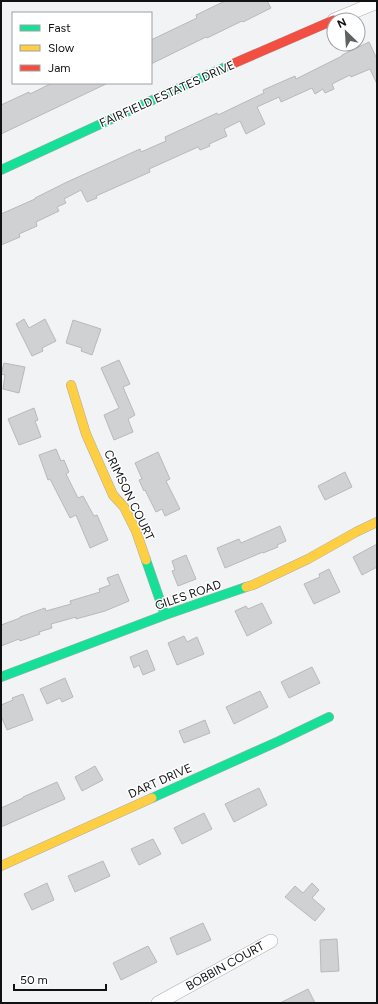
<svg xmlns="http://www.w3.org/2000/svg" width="378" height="1004" font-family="Figtree,sans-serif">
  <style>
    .building { fill: #d0d1d3; stroke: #b8b9ba }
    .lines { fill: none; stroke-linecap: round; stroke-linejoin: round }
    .street-casing { stroke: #abacae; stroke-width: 14 }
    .fast-casing { stroke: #abacae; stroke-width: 10 }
    .slow-casing { stroke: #abacae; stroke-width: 10 }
    .jam-casing { stroke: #abacae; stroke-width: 10 }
    .street { stroke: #fdfdfe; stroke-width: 13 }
    .fast { stroke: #16e098; stroke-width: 9 }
    .slow { stroke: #ffcf43; stroke-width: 9 }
    .jam { stroke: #f24e42; stroke-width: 9 }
    .labels { text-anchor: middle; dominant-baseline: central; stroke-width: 3; stroke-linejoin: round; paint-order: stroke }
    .street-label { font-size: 12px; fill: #111213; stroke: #fff }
  </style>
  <rect width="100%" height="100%" fill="#f1f3f5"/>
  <path class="building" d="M225,1H267L271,8L243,22L242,21L207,38L206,37L151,64V40L197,18L196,15Z
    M369,42L377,59V84L370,69L351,77L350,75L332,84L334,89L325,93L323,89L315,94L312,88L281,102L279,97L257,107L265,124L246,134L240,121L224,129L227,136L209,144L210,146L200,150L198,147L149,169L150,172L96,196L97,198L87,202L81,190L64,199L66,203L57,207L59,211L36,222L37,226L19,234L20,237L1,245V214L35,199V198L67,182L140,149L141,152L166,141L165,137L217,113L218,115L264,93L263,90L295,76L296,79L342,56V55Z
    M52,83H108L1,134V105L29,92L30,94Z
    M24,319L29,328L45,319L56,341L42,348L43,351L32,356L16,324Z
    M73,320L101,329L92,355L81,351L82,348L66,343Z
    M119,360L130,384L123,387L135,415L128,419L133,432L114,440L104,415L119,408L101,368Z
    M4,363L25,367L19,393L3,389L5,375L1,374Z
    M34,408L38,420L35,421L41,437L19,445L8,419Z
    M56,449L61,461L64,460L69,472L66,474L78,498L83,496L94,516L97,515L108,540L90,548L76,515L70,518L50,479L48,480L39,455Z
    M158,452L170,479L166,481L180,509L165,516L162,509L156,512L145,490L144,491L139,480L142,479L135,463Z
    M345,472L352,487L325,500L318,486Z
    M280,526L286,541L277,545L278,547L263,553V552L225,568L217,548L239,539L241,543Z
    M377,544V567L362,575L353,557Z
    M186,555L196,579L178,586L172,571L175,570L172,561Z
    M329,569L340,592L314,604L304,584L320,577L319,574Z
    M118,574L129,601L105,611L76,619V617L51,624L52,628L39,632L40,634L20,641L19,639L1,646V625L20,618V617L45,608L46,611L71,604L70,601L100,592L99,589L110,585L107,578Z
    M262,603L272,623L247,636L235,611L246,606L248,609Z
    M184,636L187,642L197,637L204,654L177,665L168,643Z
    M147,650L155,670L143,675L139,665L134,668L130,657Z
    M312,667L320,683L289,698L281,682Z
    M65,678L73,697L62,702L60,698L47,704L40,689Z
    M260,691L268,707L234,724L226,707Z
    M23,694L33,720L7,730L1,716V705L13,700L12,698Z
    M205,720L210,733L184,743L179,731Z
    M95,766L103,780L82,791L75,777Z
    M57,782L65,799L1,827V808L23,798V797Z
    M259,788L267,805L234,822L225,804Z
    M204,813L212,829L182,844L174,828Z
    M153,839L161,854L139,865L131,849Z
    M103,861L110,876L75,892L68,876Z
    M47,883L54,900L32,910L24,894Z
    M312,883L319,890L312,898L325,909L315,921L285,897L295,886L303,893Z
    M203,923L211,940L177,955L170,938Z
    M337,939L339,971L321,972L320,940Z
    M148,946L157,962L121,980L113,963Z
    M308,989L315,1003H280Z"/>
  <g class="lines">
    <defs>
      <path id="street" d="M334,20L377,2
        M158,1003L271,941"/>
      <path id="fast" d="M1,170L196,80L230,65
        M146,560L165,615
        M1,677L165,615L246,587
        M152,798L279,741L329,717"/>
      <path id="slow" d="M71,385L86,434L113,495L124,507L136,531L146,560
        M246,587L253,585L308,559L356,532L377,522
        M1,866L152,798"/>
      <path id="jam" d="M230,65L334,20"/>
    </defs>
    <use href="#street" class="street-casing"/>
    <use href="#fast" class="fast-casing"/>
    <use href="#slow" class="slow-casing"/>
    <use href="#jam" class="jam-casing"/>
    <use href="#street" class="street"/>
    <use href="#fast" class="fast"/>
    <use href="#slow" class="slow"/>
    <use href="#jam" class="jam"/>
  </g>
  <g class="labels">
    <g class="street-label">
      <text transform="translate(167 94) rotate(-24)">FAIRFIELD ESTATES DRIVE</text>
      <text transform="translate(129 495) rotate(64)">CRIMSON COURT</text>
      <text transform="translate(188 595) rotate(-19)">GILES ROAD</text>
      <text transform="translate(160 781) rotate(-24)">DART DRIVE</text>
      <text transform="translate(225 966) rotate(-29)">BOBBIN COURT</text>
    </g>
  </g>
  <rect width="378" height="1004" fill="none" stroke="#111213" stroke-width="4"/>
  <rect x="12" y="12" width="140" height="72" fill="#ffffff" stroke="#a0a0a1"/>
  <rect x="20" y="25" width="20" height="6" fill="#16e098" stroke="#a0a0a1"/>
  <text x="48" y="32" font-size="12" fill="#111213">Fast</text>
  <rect x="20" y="45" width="20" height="6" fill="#ffcf43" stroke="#a0a0a1"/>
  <text x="48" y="52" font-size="12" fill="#111213">Slow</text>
  <rect x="20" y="65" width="20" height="6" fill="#f24e42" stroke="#a0a0a1"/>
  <text x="48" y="72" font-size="12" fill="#111213">Jam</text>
  <g transform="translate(346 32) rotate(335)"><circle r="19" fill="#ffffff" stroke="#a0a0a1"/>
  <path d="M0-3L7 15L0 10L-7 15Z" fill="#5f6162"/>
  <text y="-6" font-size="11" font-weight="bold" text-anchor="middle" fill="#111213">N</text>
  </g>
  <path d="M14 984v6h92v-6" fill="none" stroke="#111213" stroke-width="2"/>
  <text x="20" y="984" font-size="12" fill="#111213" stroke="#ffffff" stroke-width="3" paint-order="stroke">50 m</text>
</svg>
